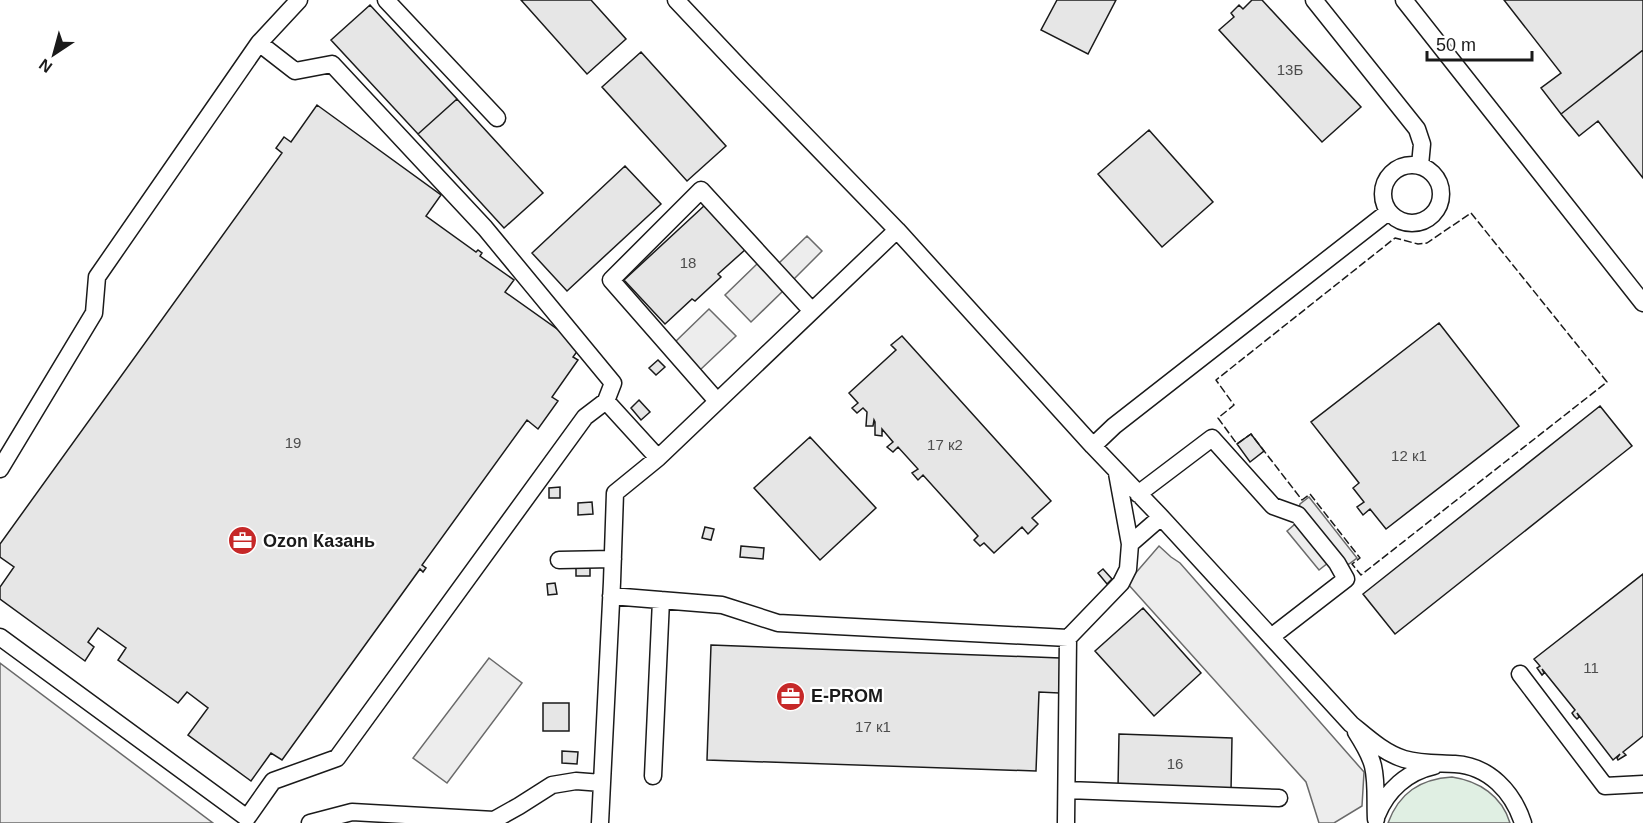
<svg xmlns="http://www.w3.org/2000/svg" width="1643" height="823" font-family="Arial,sans-serif">
  <style>
    .green { fill: #e0efe3; stroke: #6a6a6a; stroke-width: 1.5 }
    .parking { fill: #ededed; stroke: #6a6a6a; stroke-width: 1.5 }
    .building { fill: #e6e6e6; stroke: #1a1a1a; stroke-width: 1.5 }
    .lines { fill: none; stroke-linecap: round; stroke-linejoin: round }
    .minor-casing { stroke: #1a1a1a; stroke-width: 19 }
    .minor { stroke: #fff; stroke-width: 16 }
    .fence { stroke: #1a1a1a; stroke-width: 1.5; stroke-dasharray: 8 3; stroke-linecap: butt }
    .labels { text-anchor: middle; dominant-baseline: central; stroke-width: 4.5; stroke-linejoin: round; paint-order: stroke }
    .number-label { font-size: 15px; fill: #4d4d4d }
    .poi-label { font-size: 18px; font-weight: bold; fill: #1a1a1a; stroke: #fff; text-anchor: start }
  </style>
  <rect width="100%" height="100%" fill="#fff"/>
  <path class="green" d="M1452,777C1479,781 1502,796 1510,823H1388C1399,793 1420,779 1452,777Z"/>
  <path class="parking" d="M807,236L822,251L794,279L778,264Z
    M758,263L784,290L751,322L725,295Z
    M709,309L736,336L700,370L674,343Z
    M1309,497L1357,558L1349,564L1328,563L1319,570L1287,531L1295,524L1300,504Z
    M1159,546L1171,557L1180,563L1364,772L1362,806L1334,823H1319L1306,782L1127,583Z
    M489,658L522,683L447,783L413,758Z
    M0,663L213,823H0Z"/>
  <path class="building" d="M521,0H591L626,39L587,74Z
    M1057,0H1116L1088,54L1041,30Z
    M1252,0H1262L1361,107L1322,142L1219,30L1234,17L1231,13L1239,5L1243,9Z
    M1504,0H1643V50L1561,114L1541,88L1561,73Z
    M370,5L457,99L418,134L331,40Z
    M1643,50V178L1598,121L1579,136L1561,114Z
    M641,52L726,146L687,181L602,87Z
    M457,99L543,193L504,228L418,134Z
    M317,105L441,195L426,216L476,252L478,250L482,253L480,256L514,280L505,292L581,346L573,357L578,360L552,397L558,401L538,429L527,420L422,565L426,568L423,572L420,569L282,760L271,753L251,781L188,735L208,708L187,692L178,703L118,660L126,648L98,628L88,642L94,647L85,661L0,599V587L14,567L0,557V544L282,153L276,148L284,137L291,142Z
    M1149,130L1213,202L1162,247L1098,174Z
    M625,166L661,204L567,291L532,253Z
    M705,205L746,249L718,274L721,277L695,301L692,299L665,324L624,280Z
    M1439,323L1519,426L1386,529L1370,509L1363,515L1357,507L1364,502L1353,488L1359,483L1311,422Z
    M902,336L1051,501L1032,518L1038,524L1028,534L1022,527L994,553L984,543L980,546L974,540L978,536L923,475L918,480L912,473L918,469L898,447L893,452L887,447L893,442L882,429V436L875,435V422L874,420L873,426H866L867,412L863,408L857,413L852,408L858,403L849,393L896,350L891,345Z
    M658,360L665,367L656,375L649,368Z
    M639,400L650,412L641,420L631,408Z
    M1600,406L1632,446L1395,634L1363,594Z
    M1251,434L1264,451L1250,462L1237,444Z
    M810,437L876,508L820,560L754,488Z
    M560,487V498H549V488Z
    M592,502L593,514L578,515V503Z
    M705,527L714,529L711,540L702,538Z
    M741,546L764,548L763,559L740,557Z
    M590,564V576H576V565Z
    M1103,569L1112,579L1107,584L1098,573Z
    M1643,574V736L1623,752L1626,755L1618,760L1617,758L1620,754L1613,760L1577,713L1579,717L1577,719L1574,716L1572,713L1575,710L1542,669L1544,673L1542,675L1537,668L1540,666L1534,659Z
    M555,583L557,594L548,595L547,584Z
    M1143,608L1201,673L1154,716L1095,651Z
    M711,645L1060,658L1059,693L1039,692L1036,771L707,760Z
    M543,703H569V731H543Z
    M1119,734L1232,738L1231,791L1118,788Z
    M562,751L578,752L577,764L562,763Z"/>
  <g class="lines">
    <defs>
      <path id="minor" d="M386,0L497,118
        M676,0L743,71L897,230L1093,446L1161,517L1351,724C1367,737 1384,753 1404,759C1421,764 1437,763 1455,764C1489,766 1513,792 1523,823
        M1314,0L1417,129L1422,144L1420,165
        M1404,0L1643,303
        M259,43L299,0
        M1383 194a29 29 0 1 1 58 0a29 29 0 1 1-58 0Z
        M606,401L658,458
        M717,401L611,280L701,190L812,311
        M1093,446L1114,426L1388,212
        M0,469L94,313L97,277L259,43L295,71L332,64L485,228L613,383L606,401L585,417L337,758L273,781L247,818L0,637
        M1117,473L1130,544
        M1138,494L1212,438L1273,506L1298,515L1337,563L1346,579L1271,637
        M559,560L613,559
        M611,596L722,605L778,623L1068,638
        M1520,674L1605,786L1643,784
        M1356,732C1363,743 1370,754 1373,766C1377,783 1375,802 1376,819
        M653,776L661,600
        M1067,790L1279,798
        M1377,815C1387,790 1407,772 1434,766
        M1066,822L1068,638L1121,583L1128,569L1130,544L1161,517
        M310,823L352,812L494,820L519,806L552,785L576,781L602,783
        M600,823L612,582L615,493L658,458L897,230"/>
    </defs>
    <use href="#minor" class="minor-casing"/>
    <use href="#minor" class="minor"/>
    <path class="fence" d="M1471,213L1607,382L1361,575L1352,564L1360,558L1310,494L1302,500L1251,434L1237,444L1218,418L1234,405L1216,380L1395,238L1418,244L1427,243Z"/>
  </g>
  <defs>
    <symbol id="office-disc" viewBox="-11 -11 22 22"><circle r="9.5" fill="#c62828" stroke="#fff"/><path d="M-6-3h4V-5.5h4V-3h4V5H-6ZM-1-4.5V-3h2v-1.5ZM-6 0V1H6V0Z" fill="#fff"/></symbol>
  </defs>
  <g fill-rule="evenodd">
    <use href="#office-disc" x="226" y="524" width="33" height="33"/>
    <use href="#office-disc" x="774" y="680" width="33" height="33"/>
  </g>
  <g class="labels">
    <g class="number-label">
      <text x="1290" y="69">13Б</text>
      <text x="688" y="262">18</text>
      <text x="293" y="442">19</text>
      <text x="945" y="444">17 к2</text>
      <text x="1409" y="455">12 к1</text>
      <text x="1591" y="667">11</text>
      <text x="873" y="726">17 к1</text>
      <text x="1175" y="763">16</text>
    </g>
    <g class="poi-label">
      <text x="263" y="541">Ozon Казань</text>
      <text x="811" y="696">E-PROM</text>
    </g>
  </g>
  <g transform="translate(54 54) rotate(216)" stroke="#ffffff" stroke-width="4.5" paint-order="stroke">
  <path d="M0-4.5L10 22L0 15L-10 22Z" fill="#1a1a1a"/>
  <text y="-9" font-size="16" font-weight="bold" text-anchor="middle" fill="#1a1a1a">N</text>
  </g>
  <path d="M1427 51v9h105v-9" fill="none" stroke="#1a1a1a" stroke-width="3"/>
  <text x="1436" y="51" font-size="18" fill="#1a1a1a" stroke="#ffffff" stroke-width="4.5" paint-order="stroke">50 m</text>
</svg>
